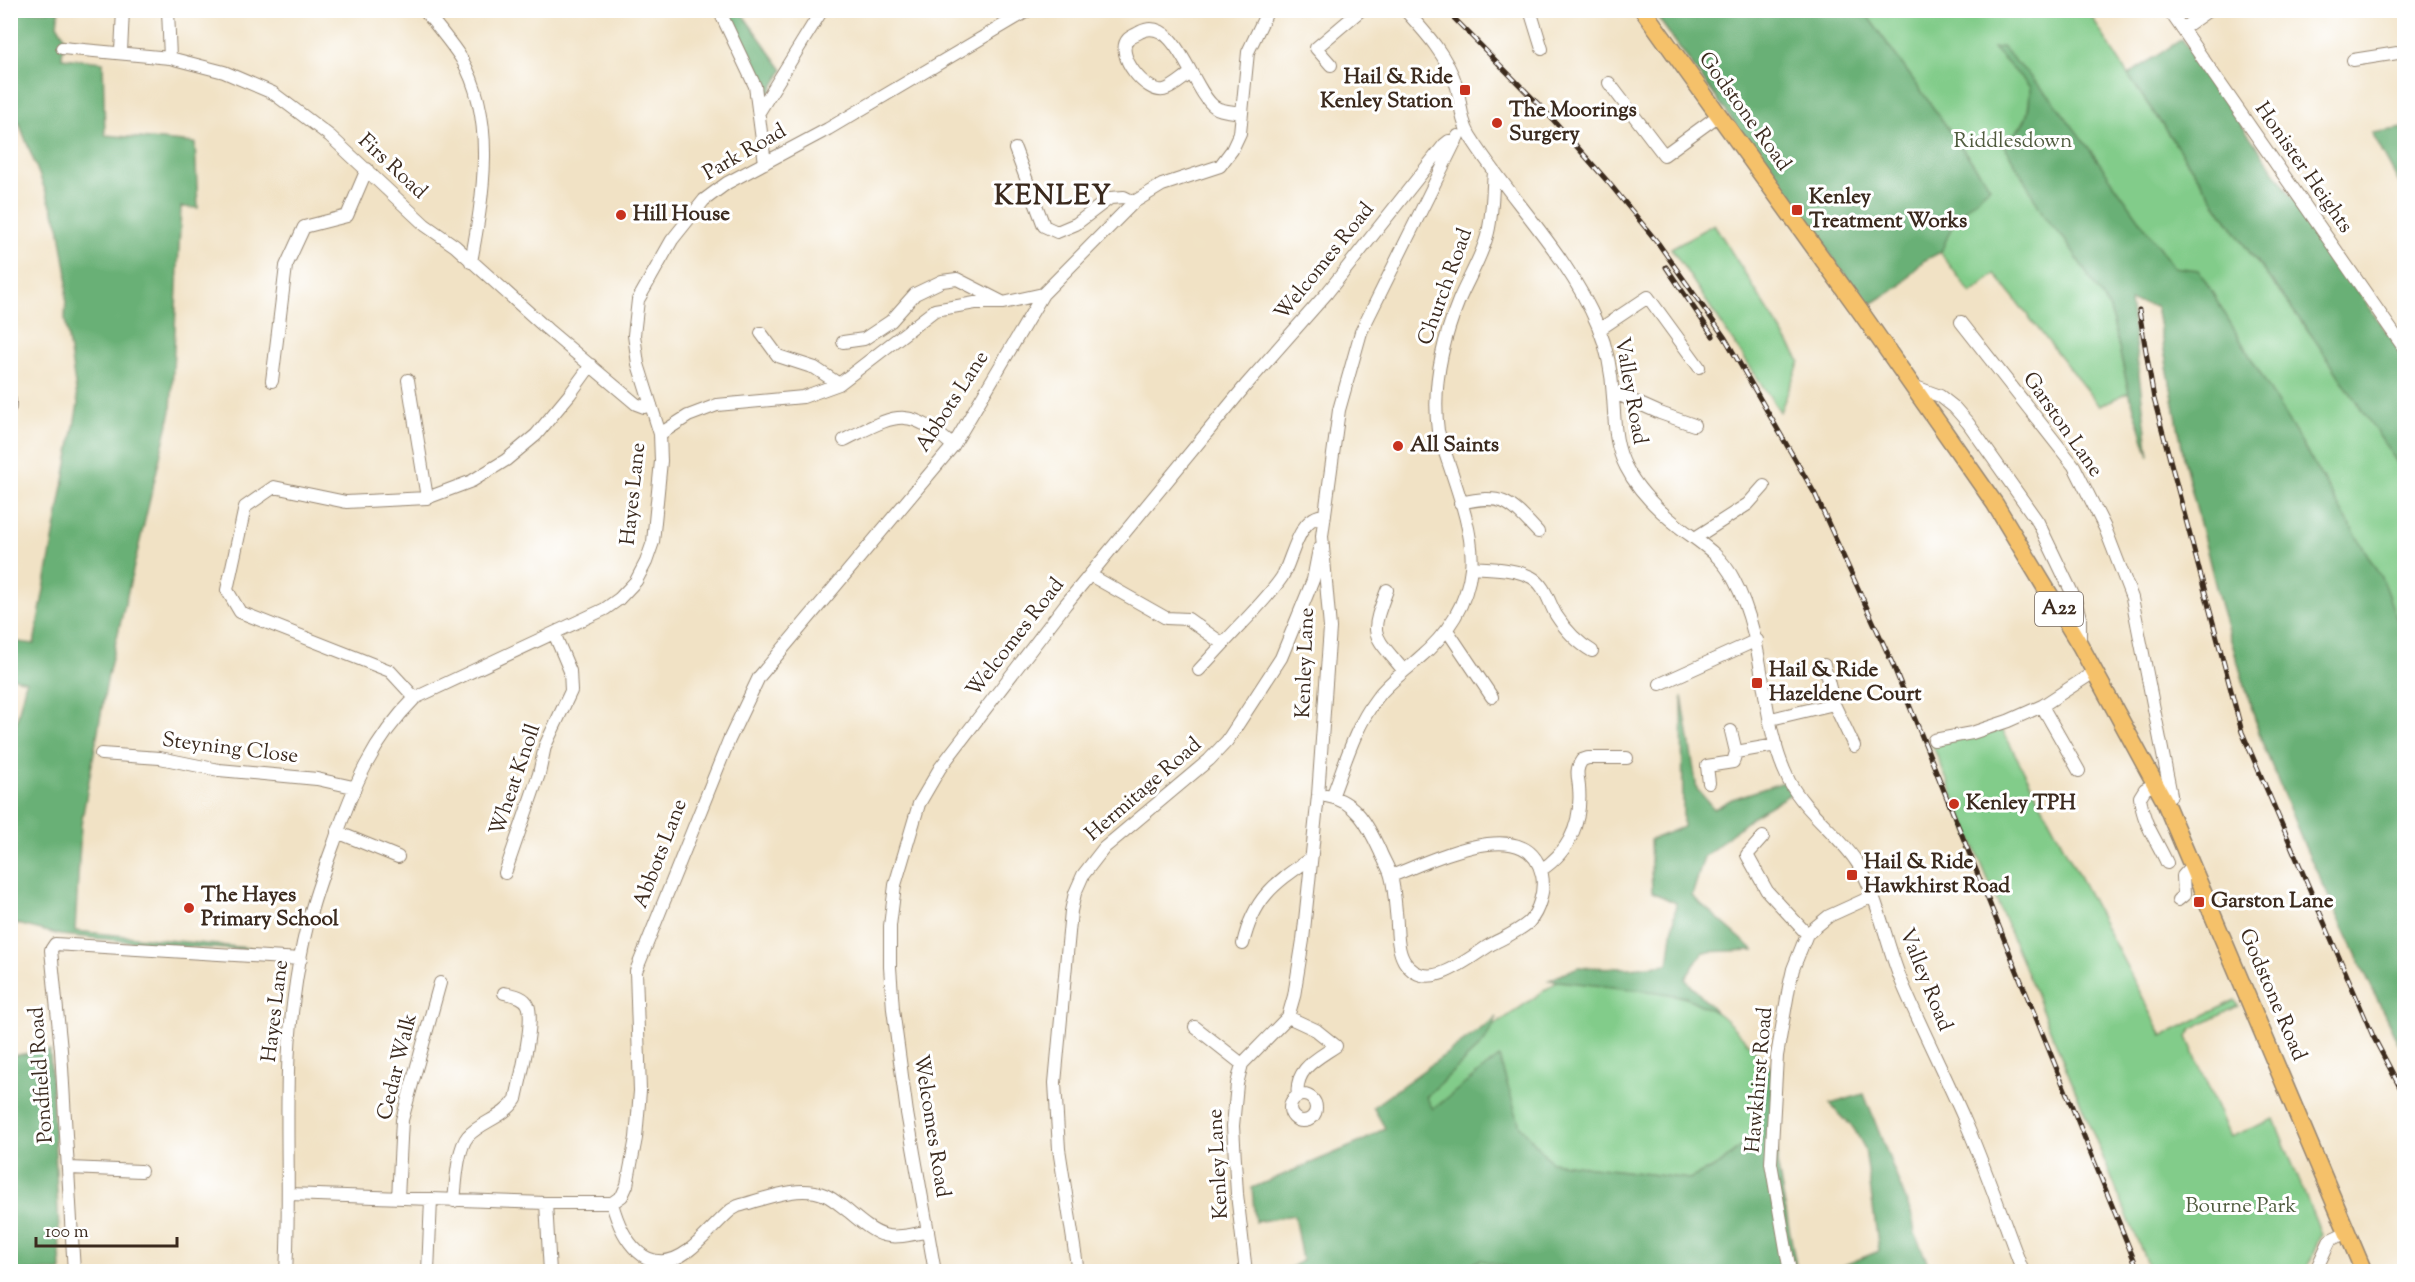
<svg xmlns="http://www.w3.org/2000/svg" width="2415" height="1282" font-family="'Sorts Mill Goudy',serif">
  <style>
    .green { fill: #82cc8a; stroke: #5e7b54; stroke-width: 1.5 }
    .forest { fill: #69b076; stroke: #526d4a; stroke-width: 1.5 }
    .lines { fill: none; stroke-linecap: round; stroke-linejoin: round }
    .minor-casing { stroke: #968672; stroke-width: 14 }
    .highway-casing { stroke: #968672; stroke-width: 19 }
    .minor { stroke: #fff; stroke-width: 12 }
    .highway { stroke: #f5c16b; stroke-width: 16 }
    .rail-casing { stroke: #3b2a1e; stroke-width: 5 }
    .rail { stroke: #fff; stroke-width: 3; stroke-dasharray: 9; stroke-linecap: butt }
    .poi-dot { fill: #c8321e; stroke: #fff; stroke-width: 2 }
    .labels { text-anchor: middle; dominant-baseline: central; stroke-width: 6; stroke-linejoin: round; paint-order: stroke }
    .shield { fill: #fff; stroke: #766a62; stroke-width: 1.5 }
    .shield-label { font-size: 20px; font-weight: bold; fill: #3b2a1e }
    .poi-label { font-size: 21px; font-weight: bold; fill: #3b2a1e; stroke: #fff; text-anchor: start }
    .street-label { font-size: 21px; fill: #3b2a1e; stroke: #fff }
    .park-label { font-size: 21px; fill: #505b3e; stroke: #fff }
    .district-label { font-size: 27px; font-weight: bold; letter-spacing: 1.5px; fill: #3b2a1e; stroke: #fff }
  </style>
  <rect width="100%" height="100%" fill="#fff"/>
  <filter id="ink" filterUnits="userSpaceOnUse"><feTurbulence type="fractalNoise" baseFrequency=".0167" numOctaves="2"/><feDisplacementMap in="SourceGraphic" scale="12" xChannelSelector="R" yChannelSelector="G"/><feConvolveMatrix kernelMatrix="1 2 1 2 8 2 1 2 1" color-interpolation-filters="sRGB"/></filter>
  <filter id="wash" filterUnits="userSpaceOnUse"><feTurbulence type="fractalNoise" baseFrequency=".008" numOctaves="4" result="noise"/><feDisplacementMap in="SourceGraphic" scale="24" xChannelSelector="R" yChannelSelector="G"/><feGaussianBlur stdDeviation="1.35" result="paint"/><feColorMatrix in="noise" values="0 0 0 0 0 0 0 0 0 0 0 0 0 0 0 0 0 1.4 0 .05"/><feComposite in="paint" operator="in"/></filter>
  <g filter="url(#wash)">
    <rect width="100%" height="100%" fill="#f1e2c5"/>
    <path class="green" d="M1653,11H2088L2128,75L2245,246L2313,337L2404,429V1055L2306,849L2262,742L2221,607L2185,463L2156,306L2130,301L2110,309L2129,392L2099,406L1995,274L1971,294L1940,252L1923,261L1900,286L1868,306Z
      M1714,224L1800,361L1780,412L1671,248Z
      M2002,729L2163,1036L2235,1000L2238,1006L2191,1030L2187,1037L2230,1137L2274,1119L2321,1234L2306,1271H2150L1932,744L1997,732Z
      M1558,981C1607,986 1674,985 1716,1012C1732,1023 1746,1042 1759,1055V1097L1752,1136L1721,1164L1689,1179L1551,1162L1520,1126L1433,1110L1426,1097L1484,1042L1491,1028Z
      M1481,1260L1528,1271L1445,1272Z"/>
    <path class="forest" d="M11,11H59L57,24L64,36L62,58L103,62L105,135L195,143L198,208L181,207L171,411L108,675L81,825L75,931L289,952L189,947L60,935L10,922L11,745L26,681L11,677V641L34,644L78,404L65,319L67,275L59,226L11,102Z
      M724,11H740L783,70L763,104L764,90L762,81Z
      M1653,11H1864L1990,187L1956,217L1941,252L1923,261L1900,286L1868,306Z
      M2182,39L2404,357V473L2313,337L2245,246L2128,75Z
      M2002,47L2052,99L2091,151L2173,267L2199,270L2382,579L2404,639V1055L2306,849L2262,742L2221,607L2185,463L2156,306L2130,301L2149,456L2129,392L2110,309L2065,240L2045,218L2023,177L2003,144C2027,122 2029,120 2030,87L1993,48Z
      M2404,128V192L2372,133Z
      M1682,696L1697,789L1714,809L1732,799L1784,782L1792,793L1753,816L1704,857L1692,896L1754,950L1703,952L1685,979L1717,1013L1685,997L1657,992L1549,980L1578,967L1629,968L1668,964L1676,903L1652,892L1650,840L1683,827Z
      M1497,1017L1484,1042L1426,1097L1433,1109L1499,1057L1520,1126L1551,1162L1689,1179L1721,1164L1752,1136L1759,1097V1055L1780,1077L1777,1163L1797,1271L1528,1272L1481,1260L1445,1271H1287L1302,1260L1294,1215L1255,1222L1252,1188L1363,1141L1385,1128L1373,1107Z
      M50,1050L61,1271H11V1056Z
      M1864,1094L1912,1216L1915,1233L1931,1271H1830L1879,1251L1865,1149L1854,1129L1830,1104Z"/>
  </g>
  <g filter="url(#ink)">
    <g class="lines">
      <defs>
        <path id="minor" d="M168,10L170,58
          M424,10C437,26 450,41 461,58C497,118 483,197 471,262
          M719,10L755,86L765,163
          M1405,10C1427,34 1447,56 1457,87C1461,104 1461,121 1470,136C1511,201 1568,254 1598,326C1607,348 1612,374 1613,397C1615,422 1614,444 1626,467C1637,489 1658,510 1678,526C1700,543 1721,554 1734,580C1768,643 1758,718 1789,781C1805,812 1841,836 1858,864C1880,901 1886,946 1903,985C1923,1032 1946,1077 1966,1123C1987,1172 2004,1222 2023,1272
          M1530,10L1542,49
          M2169,10L2404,348
          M2182,29L2209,10
          M62,48L170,58L224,72L273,93L330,136L425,225L455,246L547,329L636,404L644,407L651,405
          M121,52L123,10
          M2353,60L2404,52
          M1331,65L1316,48L1361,10
          M1191,73C1183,78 1173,88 1164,90C1146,94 1114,54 1128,39C1131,36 1137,34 1140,32C1176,13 1193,93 1215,107C1222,112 1233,111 1242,113
          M1609,83L1664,155L1719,115
          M759,112L822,10
          M1015,149L1044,226L1057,232L1076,224L1110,198L1124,197L1134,202
          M1961,322L2074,466L2105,528L2132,598L2171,795L2164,800
          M1600,329L1648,297L1699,367
          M761,333L778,356L815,368L839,384
          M843,342L864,339L891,321L915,294L942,281L957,279L1002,302
          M408,380L427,498
          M272,381L286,266L304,227L347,216L367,169
          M1913,386L1940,396L1954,407L1968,423L2038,522L2075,599L2080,618V643
          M1613,392L1660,413L1694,425
          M10,400V407
          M660,434L688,416L717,405L803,397L839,384L935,310L975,303H1003L1043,294L1134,202L1162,185L1220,166L1232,150L1240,133L1248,52L1268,10
          M844,440C896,415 906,404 953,446
          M1460,503C1503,493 1509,501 1538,532
          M1695,538L1748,504L1764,486
          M1472,567C1491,569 1514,568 1531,577C1545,584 1549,603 1556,615C1565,629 1578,643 1592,651
          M1090,575L1166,618L1188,619L1223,644C1240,625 1269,597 1282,577C1293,558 1298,516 1325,515
          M1387,590C1369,638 1372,632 1404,671
          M1447,630L1492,697
          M1824,665L1834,704L1854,746
          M1199,670L1223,644
          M1660,684L1757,640
          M415,698L390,671L240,612L227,590L245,507L274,487L346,502L427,498L472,481L506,460L536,435L570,394L591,365
          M2042,706L2079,771
          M1771,719L1834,704
          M1731,731L1736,752L1776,745
          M1934,740L1972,733L2008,721L2042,706L2091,674L2097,675
          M101,754L160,758L219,770L317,779L353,787
          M1709,783L1707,766L1733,762L1736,752
          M2155,784L2145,789L2140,797C2143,825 2156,838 2167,863
          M1326,796C1356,800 1369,827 1380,851C1383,859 1389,868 1391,876C1394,887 1395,901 1396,912C1398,928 1396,947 1404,961C1426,996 1467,959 1490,945C1503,938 1518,932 1529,922C1539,911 1545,890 1542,875C1528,810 1427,863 1391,876
          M1332,797C1345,763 1355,727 1377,698C1388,683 1404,672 1417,660C1446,636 1467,606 1471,568C1476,531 1449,468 1438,431C1432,386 1442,342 1459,300C1468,279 1481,258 1487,236C1493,216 1492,193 1494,172
          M337,832L398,857
          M1763,837L1747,855L1767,891L1807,934
          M1541,870C1570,851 1582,822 1579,787C1578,776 1575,770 1582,760L1588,758H1627
          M505,873L539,774L545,746L571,691L570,671L554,633
          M2178,900L2184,895L2183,876L2192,866
          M1243,944C1254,897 1274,884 1311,858
          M1288,1017L1316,1030L1336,1046C1317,1059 1294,1069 1298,1096
          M1195,1027L1242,1064
          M1290 1108a13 13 0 1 1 26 0a13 13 0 1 1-26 0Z
          M69,1168L141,1171
          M289,1194L546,1203H612L622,1196L627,1185L636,1138L640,1091L636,971L729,740L759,677L953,446L1043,294
          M398,1198L402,1120L440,983
          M454,1201C456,1184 457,1149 468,1136C482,1121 504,1118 516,1099C520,1079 535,1022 528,1005C524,996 513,995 504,993
          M546,1203L550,1272
          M612,1203C621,1237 646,1282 688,1251C703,1240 716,1223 731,1210L738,1206C765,1199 798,1184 825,1195C834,1199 841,1206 848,1211C881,1239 886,1241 928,1231
          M74,1272L61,1050L51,950L55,944L301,959
          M286,1272C290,1204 286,1138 288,1071C289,1026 296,970 307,926C314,898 324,870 334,843C353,787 372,741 415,698L605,609L619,599L636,581L646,562L653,542L661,461L660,434L638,364L634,335L638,300L672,240L704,200L727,183L828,129L1029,10
          M428,1272L431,1199
          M935,1272L907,1113L893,1009L890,967V926L895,885L919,804L940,768L1065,605L1246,385L1327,293L1444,145L1449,141H1456
          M1078,1272L1059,1149L1055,1083L1071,911L1075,893L1083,875L1104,848L1209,760L1227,741L1281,658L1313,580L1319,549
          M1246,1272L1237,1194L1233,1126L1237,1084L1242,1064L1288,1017L1294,996L1303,940L1318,795L1330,628L1322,536L1339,410L1361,332L1458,136
          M1790,1272L1771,1163L1777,1056L1789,987L1793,969L1807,934L1829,916L1873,896
          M2315,1272L2330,1240L2347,1232"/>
        <path id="highway" d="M1643,10L1860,311L1995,504L2080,645L2164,800L2364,1272"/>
      </defs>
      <use href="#minor" class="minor-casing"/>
      <use href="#highway" class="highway-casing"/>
      <use href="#minor" class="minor"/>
      <use href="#highway" class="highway"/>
      <defs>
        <path id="rail" d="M1446,10L1548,114L1609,183L1658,243L1725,338L1815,494L1893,665L2139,1272
          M1666,267L1713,336
          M2139,310L2154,399L2242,732L2373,1036L2404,1095"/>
      </defs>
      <use href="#rail" class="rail-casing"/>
      <use href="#rail" class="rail"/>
    </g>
  </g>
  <g class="poi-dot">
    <rect x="1459" y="84" width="12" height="12" rx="3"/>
    <circle cx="1497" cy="123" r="6"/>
    <rect x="1791" y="204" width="12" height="12" rx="3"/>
    <circle cx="621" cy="215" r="6"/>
    <circle cx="1398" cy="446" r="6"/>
    <rect x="1751" y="677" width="12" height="12" rx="3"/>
    <circle cx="1954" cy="804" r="6"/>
    <rect x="1846" y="869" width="12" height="12" rx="3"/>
    <rect x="2193" y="896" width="12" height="12" rx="3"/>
    <circle cx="189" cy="908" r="6"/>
  </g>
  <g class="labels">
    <rect class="shield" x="2035" y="592" width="48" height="34" rx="4.5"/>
    <g class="shield-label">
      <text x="2059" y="609">A22</text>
    </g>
    <g class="poi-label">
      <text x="1453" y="78" text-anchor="end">Hail &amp; Ride<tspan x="1453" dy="24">Kenley Station</tspan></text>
      <text x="1509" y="111">The Moorings<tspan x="1509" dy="24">Surgery</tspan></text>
      <text x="1809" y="198">Kenley<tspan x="1809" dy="24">Treatment Works</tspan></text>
      <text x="633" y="215">Hill House</text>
      <text x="1410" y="446">All Saints</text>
      <text x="1769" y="671">Hail &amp; Ride<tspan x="1769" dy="24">Hazeldene Court</tspan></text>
      <text x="1966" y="804">Kenley TPH</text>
      <text x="1864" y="863">Hail &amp; Ride<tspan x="1864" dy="24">Hawkhirst Road</tspan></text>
      <text x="201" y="896">The Hayes<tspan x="201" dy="24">Primary School</tspan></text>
      <text x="2211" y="902">Garston Lane</text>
    </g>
    <g class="street-label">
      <text transform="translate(1744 112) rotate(54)">Godstone Road</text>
      <text transform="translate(745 153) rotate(-30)">Park Road</text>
      <text transform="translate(392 167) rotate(43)">Firs Road</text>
      <text transform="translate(2303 168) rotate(55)">Honister Heights</text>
      <text transform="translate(1325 262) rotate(-51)">Welcomes Road</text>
      <text transform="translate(1446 287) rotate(-70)">Church Road</text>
      <text transform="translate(1630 391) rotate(80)">Valley Road</text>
      <text transform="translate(953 402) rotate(-57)">Abbots Lane</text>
      <text transform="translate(2062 425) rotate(55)">Garston Lane</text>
      <text transform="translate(634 494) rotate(-84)">Hayes Lane</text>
      <text transform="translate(1016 638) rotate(-52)">Welcomes Road</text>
      <text transform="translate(1306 663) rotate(-88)">Kenley Lane</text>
      <text transform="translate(230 749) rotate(7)">Steyning Close</text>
      <text transform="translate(516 780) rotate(-71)">Wheat Knoll</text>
      <text transform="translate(1144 790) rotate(-41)">Hermitage Road</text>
      <text transform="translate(661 854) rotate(-69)">Abbots Lane</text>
      <text transform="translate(1925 980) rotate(68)">Valley Road</text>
      <text transform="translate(2272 995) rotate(67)">Godstone Road</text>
      <text transform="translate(276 1011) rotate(-83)">Hayes Lane</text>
      <text transform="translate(398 1067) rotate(-76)">Cedar Walk</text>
      <text transform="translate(42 1075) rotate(-94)">Pondfield Road</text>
      <text transform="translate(1760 1080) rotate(-85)">Hawkhirst Road</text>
      <text transform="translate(931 1126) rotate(81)">Welcomes Road</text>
      <text transform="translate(1219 1164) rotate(-93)">Kenley Lane</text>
    </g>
    <g class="park-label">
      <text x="2013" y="142">Riddlesdown</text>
      <text x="2241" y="1207">Bourne Park</text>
    </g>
    <g class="district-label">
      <text x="1053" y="197">KENLEY</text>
    </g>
  </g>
  <rect width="2415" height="1282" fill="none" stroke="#fff" stroke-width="36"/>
  <path d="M36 1237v9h141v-9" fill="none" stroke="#3b2a1e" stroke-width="3"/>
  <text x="45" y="1237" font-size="18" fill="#3b2a1e" stroke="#ffffff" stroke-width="4.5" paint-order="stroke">100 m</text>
</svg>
